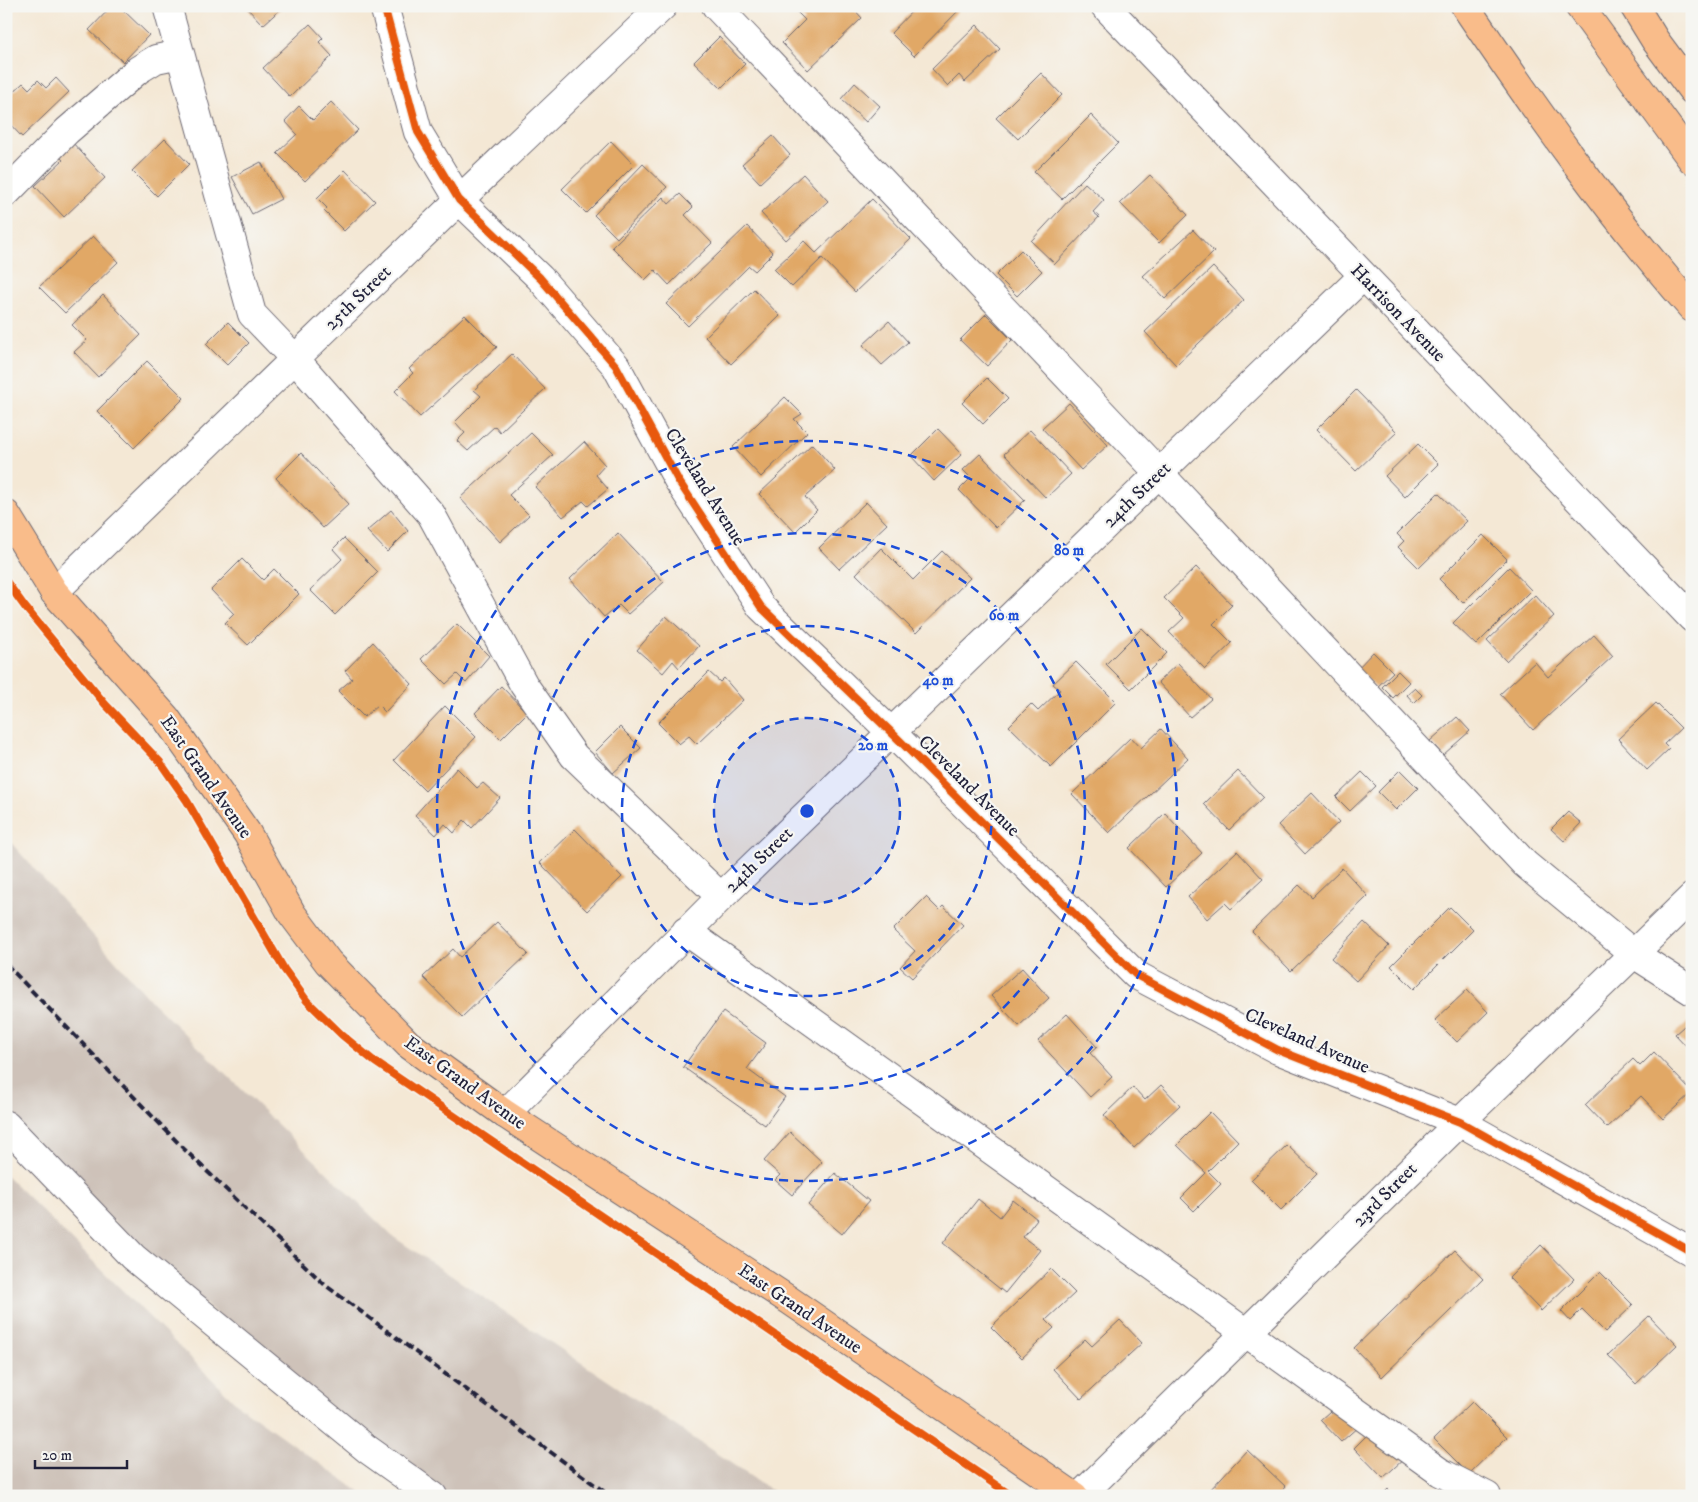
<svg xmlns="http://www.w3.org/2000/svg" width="1698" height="1502" font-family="'IM FELL DW Pica',serif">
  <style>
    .industrial { fill: #cec2b9 }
    .building { fill: #e1a866 }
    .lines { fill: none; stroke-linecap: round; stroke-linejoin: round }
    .minor-casing { stroke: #6c6771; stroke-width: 30 }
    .major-casing { stroke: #6c6771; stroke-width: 30 }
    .highway-casing { stroke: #6c6771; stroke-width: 30 }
    .minor { stroke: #fff; stroke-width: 28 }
    .major { stroke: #f9bc8a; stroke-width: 28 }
    .highway { stroke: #f9bc8a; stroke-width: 28 }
    .rail { stroke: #22223b; stroke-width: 4; stroke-dasharray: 8 4; stroke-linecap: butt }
    .cycleway-casing { stroke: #f6f6f2; stroke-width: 11 }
    .cycleway { stroke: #e8590c; stroke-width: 8 }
    .ring { fill: none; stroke: #1d4ed8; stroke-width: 2.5; stroke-dasharray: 9 6 }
    .labels { text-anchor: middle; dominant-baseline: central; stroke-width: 4.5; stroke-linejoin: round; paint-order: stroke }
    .street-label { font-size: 19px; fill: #22223b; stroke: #f6f6f2 }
    .centre { fill: #1d4ed8; stroke: #f6f6f2; stroke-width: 2.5 }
    .ring-label { font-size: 15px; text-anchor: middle; font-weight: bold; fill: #1d4ed8; stroke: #f6f6f2; stroke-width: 4.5; stroke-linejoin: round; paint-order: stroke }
  </style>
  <rect width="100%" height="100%" fill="#f6f6f2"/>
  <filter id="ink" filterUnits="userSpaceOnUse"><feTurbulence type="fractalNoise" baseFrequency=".02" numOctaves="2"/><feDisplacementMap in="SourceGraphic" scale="10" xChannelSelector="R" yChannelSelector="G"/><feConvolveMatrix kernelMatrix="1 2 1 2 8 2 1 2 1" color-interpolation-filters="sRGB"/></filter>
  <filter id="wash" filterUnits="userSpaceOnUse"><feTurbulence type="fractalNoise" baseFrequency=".0096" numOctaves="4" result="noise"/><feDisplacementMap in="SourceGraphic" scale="20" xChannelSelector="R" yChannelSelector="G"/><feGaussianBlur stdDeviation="1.12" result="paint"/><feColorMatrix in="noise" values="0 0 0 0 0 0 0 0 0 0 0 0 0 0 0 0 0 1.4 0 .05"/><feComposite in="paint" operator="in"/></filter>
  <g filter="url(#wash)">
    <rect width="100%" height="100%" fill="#f4e8d5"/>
    <path class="industrial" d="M6,837L153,1003L392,1236L780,1496H435L367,1449L6,1125Z
      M6,1175L238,1405L365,1496H6Z"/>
    <g id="blocks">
      <path class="building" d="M112,6H119L149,35L123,62L89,30Z
        M245,6H284L263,25Z
        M799,6H851L862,18L808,70L782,43L805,20L795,10Z
        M917,6H963L914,56L891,33Z
        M310,24L323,38L319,42L332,56L290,97L263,68Z
        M977,25L1000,49L965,82L959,75L948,86L932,69Z
        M719,37L745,64L721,88L694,62Z
        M1041,73L1062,95L1018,139L996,118Z
        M56,78L69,92L22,137L6,120V99L23,83L29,89L38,80L46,88Z
        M855,83L880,106L866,122L841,99Z
        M331,102L358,130L305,181L277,153L297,134L285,121L299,106L313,120Z
        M1091,115L1118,143L1062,199L1034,172Z
        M773,136L790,155L760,183L742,164Z
        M165,139L189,164L157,196L132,171Z
        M71,141L105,178L64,217L35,186L63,160L57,154Z
        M611,141L634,165L586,213L562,189Z
        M261,162L281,199L252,214L232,177Z
        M643,164L667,187L617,238L594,215Z
        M345,170L375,201L344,231L324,211L327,208L317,198Z
        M803,174L828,201L786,240L761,213Z
        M1150,175L1188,215L1159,243L1120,203Z
        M1085,183L1104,200L1093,212L1099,217L1055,264L1031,241Z
        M680,194L693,207L685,215L712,243L669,285L655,270L645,280L612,247L663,197L669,204Z
        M872,199L911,239L855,292L822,258L792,287L774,269L804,241L816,253Z
        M747,226L773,253L755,271L749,266L688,326L666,304Z
        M1193,230L1214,252L1165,299L1143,276Z
        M93,236L118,262L65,313L39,287Z
        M1021,250L1042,271L1017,296L996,275Z
        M1213,267L1244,300L1176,365L1145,332Z
        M754,289L780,316L731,364L705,337Z
        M103,295L141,335L98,377L74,352L87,340L72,325Z
        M986,314L1012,340L987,366L960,340Z
        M465,315L497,347L420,417L395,391L413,373L409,369Z
        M889,321L908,342L882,365L863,345Z
        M228,322L249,343L227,365L206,344Z
        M512,354L545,389L500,432L495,426L468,451L457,441L465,433L455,422L481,396L474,390Z
        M147,361L184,398L134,448L97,411Z
        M987,378L1008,399L983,424L962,403Z
        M1356,390L1397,432L1356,471L1316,430Z
        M785,397L802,414L794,419L807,432L761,477L733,447Z
        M1069,403L1108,445L1081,470L1042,428Z
        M938,429L962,454L934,481L911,456Z
        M1030,430L1071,474L1046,498L1004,454Z
        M531,433L553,455L509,495L529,515L500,542L460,498Z
        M584,442L605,465L596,475L608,489L588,506L583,501L563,517L535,487Z
        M812,444L835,470L805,497L817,510L795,532L759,494Z
        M1418,444L1438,464L1405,497L1385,476Z
        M301,453L349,504L323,528L276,478Z
        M980,454L1025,500L996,528L959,490L971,478L963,470Z
        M1438,493L1467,521L1419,568L1398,547L1404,541L1397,534Z
        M866,502L887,524L839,569L819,548Z
        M391,510L408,531L387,552L367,531Z
        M618,533L664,582L628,614L619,605L604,617L570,579Z
        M1483,535L1507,559L1463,603L1439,579Z
        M344,538L378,572L335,615L310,590L342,559L333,549Z
        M881,548L913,580L942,551L970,578L916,633L856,574Z
        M242,559L263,580L274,569L299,594L248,645L225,623L234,614L211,590Z
        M1196,567L1232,605L1213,624L1232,643L1205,669L1169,632L1184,618L1164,598Z
        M1509,567L1531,590L1476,645L1453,623Z
        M1535,595L1554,616L1506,661L1487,641Z
        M666,616L699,646L679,668L673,661L663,673L637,650Z
        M457,624L489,656L466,683L457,674L446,684L421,659Z
        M1142,628L1167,653L1131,689L1106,664Z
        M1594,635L1613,656L1533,730L1500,694L1535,662L1548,677Z
        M373,642L412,684L385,712L378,705L364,717L338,691L352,679L345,671Z
        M1373,652L1393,672L1376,688L1357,669Z
        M1076,662L1116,702L1051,767L1009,726L1031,704L1038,711L1060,690L1053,684Z
        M1178,663L1211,699L1190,717L1158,682Z
        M1398,671L1409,682L1393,698L1382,687Z
        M709,672L720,682L724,678L743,700L697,744L689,736L679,744L658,723Z
        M501,686L527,713L501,739L475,713Z
        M1415,688L1422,695L1414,703L1407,695Z
        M1656,703L1681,728L1664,744L1669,749L1647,770L1618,739Z
        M445,706L476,737L425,791L394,760Z
        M1457,717L1470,731L1443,755L1430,741Z
        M620,727L641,748L613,773L595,752Z
        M1161,729L1188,758L1109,833L1072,794L1131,737L1141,748Z
        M457,768L477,788L483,783L500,798L472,828L464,820L454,833L445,824L436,835L415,815Z
        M1400,770L1418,788L1396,810L1378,792Z
        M1238,771L1263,797L1229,830L1204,804Z
        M1362,772L1376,786L1350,811L1336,797Z
        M1312,793L1339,822L1305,854L1278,825Z
        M1568,812L1581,823L1564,841L1551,829Z
        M1165,813L1202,853L1166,887L1129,848Z
        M575,829L622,877L587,911L540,863Z
        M1237,851L1263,879L1231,909L1225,903L1207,919L1188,897Z
        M1342,868L1368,896L1291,971L1252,931L1299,885L1312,897Z
        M926,897L939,910L943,906L963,925L912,978L900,967L915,951L893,930Z
        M1450,907L1473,930L1414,989L1391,966Z
        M497,922L528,954L462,1017L423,977L453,949L460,957Z
        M1364,922L1389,946L1356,981L1331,958Z
        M1022,968L1049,998L1019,1026L991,996Z
        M1467,990L1488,1012L1457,1042L1435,1020Z
        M723,1012L766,1043L747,1069L785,1097L765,1125L683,1067Z
        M1067,1014L1097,1047L1090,1053L1112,1077L1090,1097L1038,1041Z
        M1692,1019V1052L1675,1034Z
        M1654,1052L1692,1092L1663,1119L1641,1096L1607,1128L1585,1105L1633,1059L1640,1066Z
        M1161,1085L1180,1105L1134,1148L1104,1115L1133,1087L1145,1100Z
        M1210,1112L1238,1141L1208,1171L1221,1184L1194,1211L1181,1198L1206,1173L1177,1145Z
        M790,1132L822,1162L792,1195L775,1180L780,1175L764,1161Z
        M1287,1145L1317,1174L1281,1210L1251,1180Z
        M835,1173L869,1201L842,1234L808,1205Z
        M978,1199L1000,1217L1013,1200L1037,1219L1023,1237L1040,1250L1005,1293L943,1243Z
        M1541,1245L1574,1279L1541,1311L1509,1278Z
        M1455,1250L1483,1279L1382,1377L1354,1348Z
        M1051,1269L1075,1293L1046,1320L1054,1328L1022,1358L991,1327Z
        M1600,1272L1633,1305L1605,1332L1582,1309L1570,1321L1561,1311Z
        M1649,1316L1677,1345L1636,1384L1608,1355Z
        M1120,1320L1142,1343L1081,1399L1053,1369L1085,1339L1092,1346Z
        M1472,1402L1507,1437L1469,1474L1434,1439Z
        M1339,1403L1359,1426L1341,1442L1320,1420Z
        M1375,1427L1405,1458L1383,1478L1354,1448Z
        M1247,1450L1286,1487L1278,1496H1213L1209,1491Z
        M1388,1489L1394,1496H1381Z"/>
    </g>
  </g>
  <g filter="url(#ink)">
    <use href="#blocks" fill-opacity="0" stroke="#6c6771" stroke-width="1"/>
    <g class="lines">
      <defs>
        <path id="minor" d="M167,6L252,314L295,359L431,514L524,685L574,756L721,897
          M384,6L418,132L459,200L540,278L616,366L678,480L761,607L891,732L1136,975L1278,1050L1460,1122L1692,1252
          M716,6L1159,473L1525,864L1634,954L1692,991
          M1105,6L1692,618
          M6,193L67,131L138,70L156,59L180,54
          M54,592L459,200L663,6
          M686,931L1440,1472L1487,1496
          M505,1114L721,897L1362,277
          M6,1125L133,1257L367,1449L433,1496
          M1080,1496L1460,1122L1692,897"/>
        <path id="major" d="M6,514L54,592L166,718L247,833L292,914L328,962L408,1044L505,1114L789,1300L1074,1496"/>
        <path id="highway" d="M1465,6C1536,111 1609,213 1692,308
          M1579,6L1692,160
          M1634,6L1655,40L1692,90"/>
      </defs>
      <use href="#minor" class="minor-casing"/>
      <use href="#major" class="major-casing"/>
      <use href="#highway" class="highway-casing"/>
      <use href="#minor" class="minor"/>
      <use href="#major" class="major"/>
      <use href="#highway" class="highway"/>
      <path class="rail" d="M6,964L183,1148L325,1285L610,1496"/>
      <defs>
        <path id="cycleway" d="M384,6L418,132L459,200L540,278L616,366L678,480L761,607L891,732L1136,975L1278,1050L1460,1122L1692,1252
          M6,581L25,607L105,704L160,762L187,801L284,969L307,1001L342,1035L375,1062L1012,1496"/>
      </defs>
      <use href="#cycleway" class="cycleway-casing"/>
      <use href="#cycleway" class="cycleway"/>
    </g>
  </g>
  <circle cx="807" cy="811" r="93" fill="#1d4ed8" fill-opacity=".12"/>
  <g class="ring">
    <circle cx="807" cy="811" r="93"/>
    <circle cx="807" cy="811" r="185"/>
    <circle cx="807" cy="811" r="278"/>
    <circle cx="807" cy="811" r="370"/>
  </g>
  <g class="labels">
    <g class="street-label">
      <text transform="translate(358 298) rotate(-44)">25th Street</text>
      <text transform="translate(1398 313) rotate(46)">Harrison Avenue</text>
      <text transform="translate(705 487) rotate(58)">Cleveland Avenue</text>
      <text transform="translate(1137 495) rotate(-44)">24th Street</text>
      <text transform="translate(206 777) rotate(55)">East Grand Avenue</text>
      <text transform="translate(969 786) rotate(45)">Cleveland Avenue</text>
      <text transform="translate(759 860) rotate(-44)">24th Street</text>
      <text transform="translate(1307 1041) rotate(24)">Cleveland Avenue</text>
      <text transform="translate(465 1083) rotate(36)">East Grand Avenue</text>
      <text transform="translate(1385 1195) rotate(-45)">23rd Street</text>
      <text transform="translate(800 1309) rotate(34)">East Grand Avenue</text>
    </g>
  </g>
  <circle cx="807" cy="811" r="8" class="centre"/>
  <g class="ring-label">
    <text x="1069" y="555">80 m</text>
    <text x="1004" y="620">60 m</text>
    <text x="938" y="685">40 m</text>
    <text x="873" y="750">20 m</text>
  </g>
  <rect width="1698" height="1502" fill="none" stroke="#f6f6f2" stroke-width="25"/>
  <path d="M35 1460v8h92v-8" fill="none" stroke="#22223b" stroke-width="2.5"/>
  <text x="42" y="1460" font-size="15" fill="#22223b" stroke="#f6f6f2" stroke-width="4" paint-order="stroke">20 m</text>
</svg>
